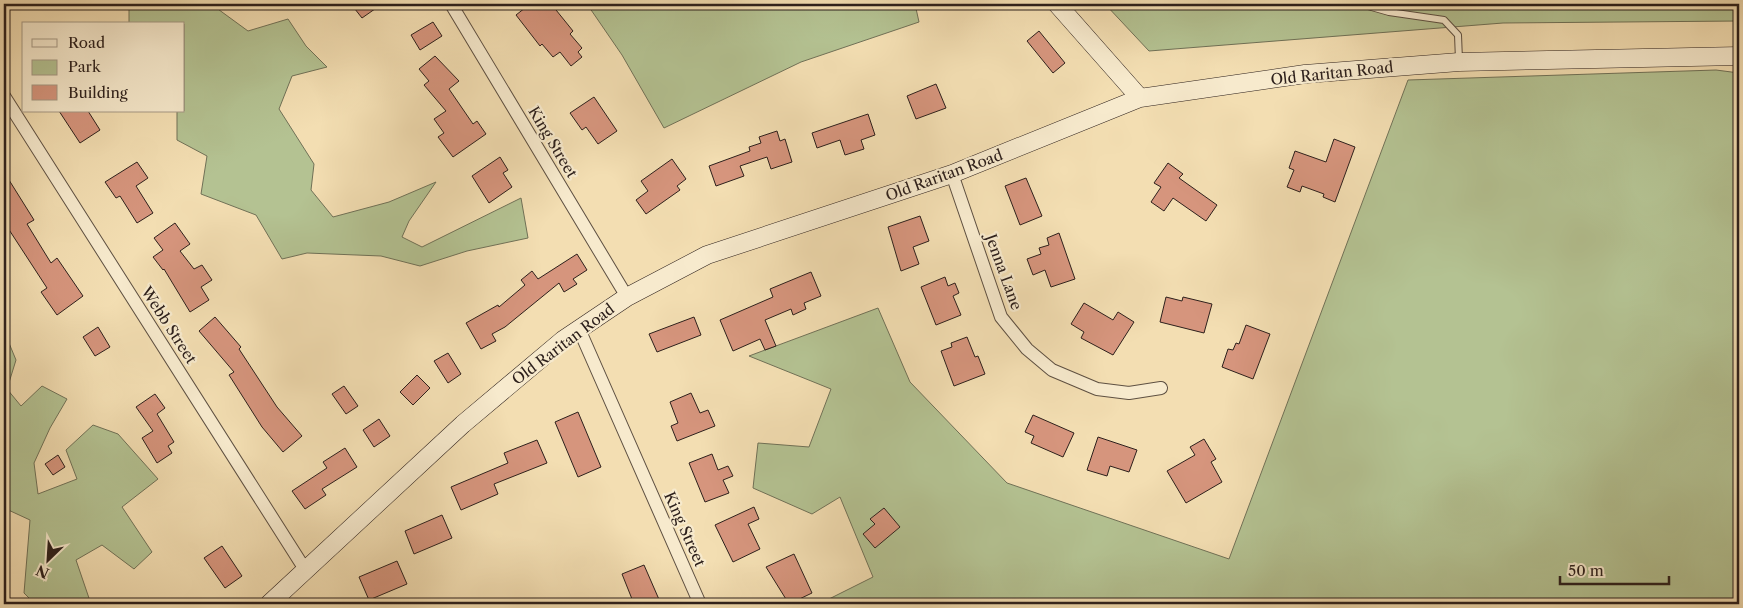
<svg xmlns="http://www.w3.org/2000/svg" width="1743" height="608" font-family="'Libre Caslon Text',serif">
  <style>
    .green { fill: #b4c292; stroke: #707157 }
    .building { fill: #d6957d; stroke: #2d201c }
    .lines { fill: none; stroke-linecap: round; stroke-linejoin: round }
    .lane-casing { stroke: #5e5042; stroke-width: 8 }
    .street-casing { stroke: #5e5042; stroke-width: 14 }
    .secondary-casing { stroke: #2d201c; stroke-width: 19 }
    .lane { stroke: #f7eacd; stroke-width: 6 }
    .street { stroke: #f7eacd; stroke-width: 12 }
    .secondary { stroke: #f7eacd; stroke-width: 18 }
    .labels { text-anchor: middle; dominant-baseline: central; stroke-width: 4.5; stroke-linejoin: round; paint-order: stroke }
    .street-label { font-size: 15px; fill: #2d201c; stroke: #f7eacd }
  </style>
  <rect width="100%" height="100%" fill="#f3deb2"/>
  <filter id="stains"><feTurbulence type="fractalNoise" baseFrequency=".004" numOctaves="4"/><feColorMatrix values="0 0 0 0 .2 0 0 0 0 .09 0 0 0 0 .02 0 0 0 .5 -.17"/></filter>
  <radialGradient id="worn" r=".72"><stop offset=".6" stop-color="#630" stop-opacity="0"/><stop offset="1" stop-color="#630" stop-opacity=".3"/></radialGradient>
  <path class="green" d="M129,4H211L248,31L288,19L306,46L327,67L292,76L279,109L314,164L311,190L333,217L389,202L436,182L409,221L402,237L422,247L521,198L528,238L467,251L420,266L381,256L307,253L282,259L256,215L201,194L207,156L177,140V111H184V24H129Z
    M587,4H915L919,22L801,62L664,128L622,55Z
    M1105,4H1739V21L1503,23L1149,51Z
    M1716,70L1739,73V604H819L873,577L840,497L812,514L753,488L758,443L809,447L831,389L749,356L878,308L910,382L1007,483L1229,559L1408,80Z
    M4,331L16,360L7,389L21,406L42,386L67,399L50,428L34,463L38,494L77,479L66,450L93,425L118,434L158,479L122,507L152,552L134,569L102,545L76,560L91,604H35L24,593L30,520L4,508Z"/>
  <path class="building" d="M351,4H382L362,18Z
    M530,4H543L547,9L552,5L573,31L570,34L582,48L578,52L582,57L571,66L560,52L553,57L542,44L540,46L516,15Z
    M433,22L442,36L420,50L411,35Z
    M1039,31L1065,63L1053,73L1027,41Z
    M435,56L459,81L449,89L473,124L477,121L486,134L453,157L438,137L444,133L434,119L446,111L424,85L429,81L419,69Z
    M936,84L946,108L916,119L907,96Z
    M594,97L617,131L598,144L586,127L582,130L570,113Z
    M59,111H88L100,130L80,143Z
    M868,114L875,135L861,140L864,149L845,155L840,140L817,148L812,133Z
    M777,131L780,141L785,139L792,162L771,169L767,157L740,166L744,176L716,186L709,166L750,151L749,147L761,143L759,137Z
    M1334,139L1355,147L1335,202L1323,197L1324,194L1302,186L1300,192L1287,187L1294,170L1289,168L1295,151L1326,162Z
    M500,157L508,170L503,173L512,187L489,203L472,176Z
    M672,159L686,179L677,186L680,190L646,214L636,200L648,191L641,181Z
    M137,162L148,178L136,186L153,213L137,223L120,196L116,198L105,182Z
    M1168,163L1183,174L1179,178L1217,205L1206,221L1173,198L1164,211L1151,202L1161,187L1154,183Z
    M4,172L34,220L27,224L51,263L57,258L83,296L57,315L41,292L47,288L4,222Z
    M1026,178L1042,216L1020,225L1005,186Z
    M920,216L929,241L913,247L919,264L901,271L888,227Z
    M175,223L190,244L180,251L194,269L202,265L212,280L201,287L209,300L190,312L164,269L163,270L153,257L163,250L154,238Z
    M1059,233L1075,279L1051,287L1045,270L1033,275L1027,259L1041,254L1039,248L1049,245L1047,238Z
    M577,254L587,270L573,279L577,284L564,292L559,283L505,327L492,334L496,341L481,349L466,323L498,305L499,307L525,285L521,280L532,271L538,279Z
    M811,272L821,296L804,303L806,309L793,315L791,309L765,320L776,346L765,350L760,339L733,351L720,320L773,297L770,289Z
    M945,277L948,286L955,283L959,293L953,296L961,315L936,325L921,287Z
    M1166,297L1182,301L1183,297L1212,304L1204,333L1160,322Z
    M1084,303L1113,320L1118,312L1134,322L1113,355L1081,338L1084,332L1071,324Z
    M215,317L241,347L239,349L277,407L302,436L283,452L262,427L229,375L234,372L199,331Z
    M694,317L701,335L657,352L649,334Z
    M1246,325L1270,334L1253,379L1222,367L1228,349L1233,350L1236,343L1239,344Z
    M98,327L110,347L95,356L83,337Z
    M967,337L975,357L978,356L985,374L954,386L941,351L952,347L951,343Z
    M448,353L461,374L448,383L434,361Z
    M417,375L430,388L413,405L400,392Z
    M344,386L358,406L346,414L332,394Z
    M691,393L700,413L708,410L715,426L677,441L671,426L678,423L670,402Z
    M155,394L165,408L157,414L174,442L168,446L172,453L157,463L142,438L153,431L136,407Z
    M578,412L601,467L578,477L555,422Z
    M1033,415L1074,433L1063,457L1031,443L1034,436L1025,432Z
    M379,419L390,436L374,447L363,430Z
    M1098,437L1137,450L1129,472L1110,466L1107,476L1087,470Z
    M1204,439L1216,459L1211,462L1222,482L1186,503L1167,471L1195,455L1190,447Z
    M537,440L547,463L494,484L498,494L461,510L451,487L508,463L504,453Z
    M345,448L357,467L322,489L326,495L305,509L292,491L327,468L323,462Z
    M712,454L718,470L728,466L733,476L723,480L729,493L705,502L689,463Z
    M58,455L65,467L53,475L45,464Z
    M754,507L759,519L748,524L760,549L733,562L715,525Z
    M884,508L900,527L875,548L863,534L875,524L870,519Z
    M442,515L452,538L414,554L405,531Z
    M222,546L242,576L225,588L204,558Z
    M794,554L812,593L789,604L766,567Z
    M397,561L407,584L369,600L359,577Z
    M644,565L661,604H634L622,574Z"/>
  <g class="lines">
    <defs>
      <path id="lane" d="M1361,4L1389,12
        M1383,4L1389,12L1444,20L1458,35L1459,60"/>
      <path id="street" d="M451,4L627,297
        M4,96L306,571
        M952,174L1001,317L1027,349L1052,370L1097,389L1129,393L1161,388
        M579,329L700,604"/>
      <path id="secondary" d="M1057,4L1140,98
        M269,604L463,424L563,340L627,297L707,255L952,174L1140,98L1305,74L1459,62L1739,56"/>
    </defs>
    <use href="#lane" class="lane-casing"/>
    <use href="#street" class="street-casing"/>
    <use href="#secondary" class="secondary-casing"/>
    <use href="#lane" class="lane"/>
    <use href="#street" class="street"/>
    <use href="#secondary" class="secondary"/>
  </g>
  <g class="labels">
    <g class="street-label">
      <text transform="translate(1332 73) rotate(-6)">Old Raritan Road</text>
      <text transform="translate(553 142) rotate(59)">King Street</text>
      <text transform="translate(944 175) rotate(-20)">Old Raritan Road</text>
      <text transform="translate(1004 272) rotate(70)">Jenna Lane</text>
      <text transform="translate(169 325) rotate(57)">Webb Street</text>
      <text transform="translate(563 344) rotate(-37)">Old Raritan Road</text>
      <text transform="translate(685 529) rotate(66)">King Street</text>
    </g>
  </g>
  <rect width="1743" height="608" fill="none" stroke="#f3deb2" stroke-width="20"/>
  <rect x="5" y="5" width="1733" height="598" fill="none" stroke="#2d201c" stroke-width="2.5"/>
  <rect x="10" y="10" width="1723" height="588" fill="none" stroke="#2d201c"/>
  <rect x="22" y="22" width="162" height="90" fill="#f7eacd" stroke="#a69986"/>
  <rect x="32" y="39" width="25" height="8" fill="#f7eacd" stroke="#a69986"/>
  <text x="68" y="48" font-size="15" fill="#2d201c">Road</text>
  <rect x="32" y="60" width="25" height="15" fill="#b4c292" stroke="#a69986"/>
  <text x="68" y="72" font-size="15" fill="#2d201c">Park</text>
  <rect x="32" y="85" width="25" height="15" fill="#d6957d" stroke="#a69986"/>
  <text x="68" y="98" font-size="15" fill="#2d201c">Building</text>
  <g transform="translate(48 560) rotate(205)" stroke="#f7eacd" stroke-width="4" paint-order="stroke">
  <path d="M0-4L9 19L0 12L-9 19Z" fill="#2d201c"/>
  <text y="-8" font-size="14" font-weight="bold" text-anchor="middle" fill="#2d201c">N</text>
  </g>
  <path d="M1560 576v8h109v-8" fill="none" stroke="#2d201c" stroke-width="2.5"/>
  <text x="1568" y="576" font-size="15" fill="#2d201c" stroke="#f7eacd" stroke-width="4" paint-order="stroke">50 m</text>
  <rect width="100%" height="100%" filter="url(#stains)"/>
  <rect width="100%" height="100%" fill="url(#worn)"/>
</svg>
